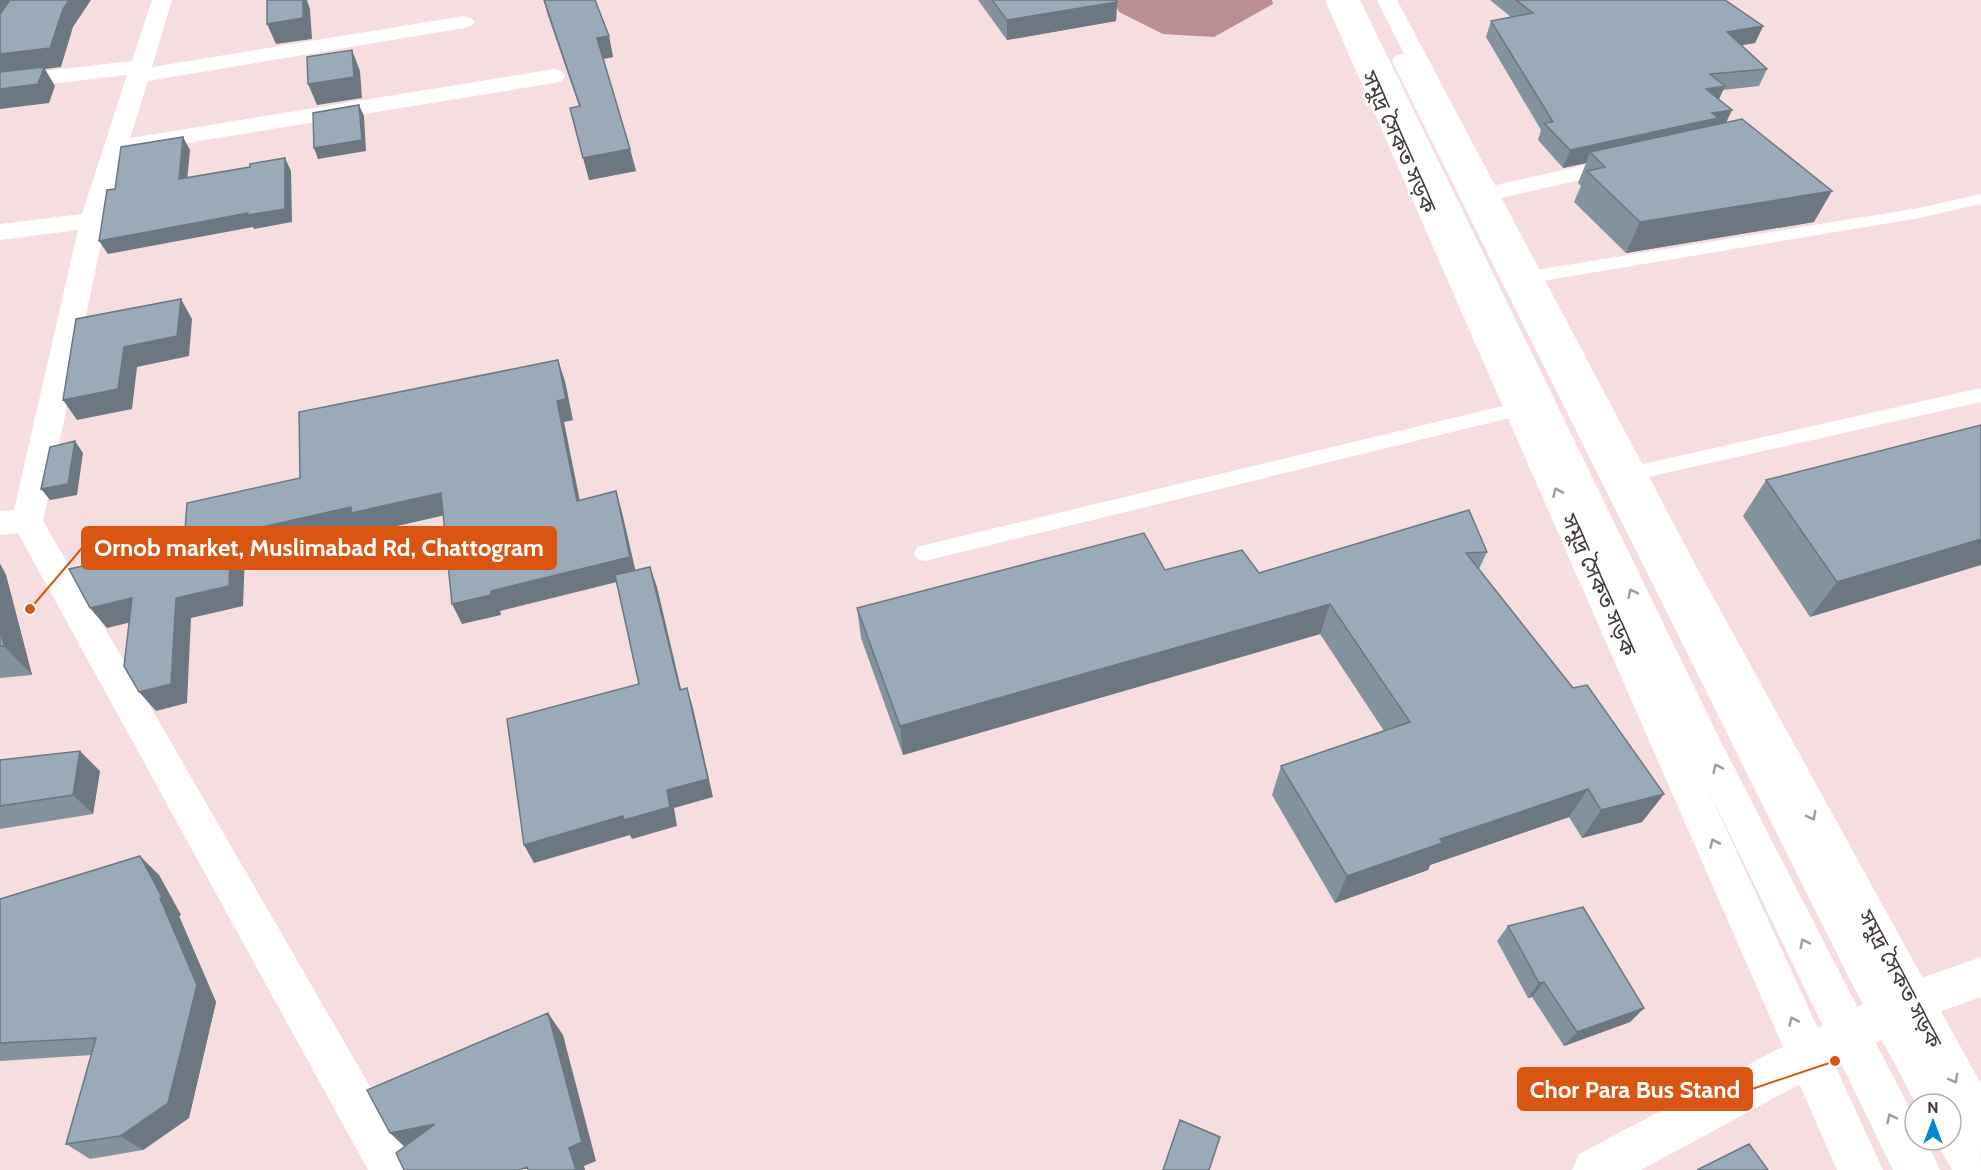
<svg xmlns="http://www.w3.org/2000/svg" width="1981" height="1170" font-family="Cabin,'Noto Sans Bengali',sans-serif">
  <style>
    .water { fill: #ba8e92 }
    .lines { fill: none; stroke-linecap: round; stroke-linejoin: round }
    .service { fill: #fff; fill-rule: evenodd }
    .minor { fill: #fff; fill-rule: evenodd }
    .primary { fill: #fff; fill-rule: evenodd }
    .trunk { fill: #fff; fill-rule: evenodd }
    .wall { fill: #84929e }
    .shaded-wall { fill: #6c7781 }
    .building { fill: #9aaab8; stroke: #6c7781; stroke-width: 1.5 }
    .oneway { stroke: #a19c9c }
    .labels { text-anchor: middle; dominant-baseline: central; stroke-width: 5; stroke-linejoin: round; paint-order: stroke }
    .street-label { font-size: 22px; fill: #433a3a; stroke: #fff }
    .leader { fill: none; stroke: #d85611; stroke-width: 2 }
    .callout-dot { fill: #d85611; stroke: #fff; stroke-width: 2 }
    .callout { fill: #d85611; stroke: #d85611; stroke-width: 2 }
    .callout-label { font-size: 24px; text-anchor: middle; font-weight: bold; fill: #fff }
  </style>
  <rect width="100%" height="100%" fill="#f6dddf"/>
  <path class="water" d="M1113,0H1272L1273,4L1214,37L1163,34L1119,12Z"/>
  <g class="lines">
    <path class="service" d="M1981,194V204L1919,218L1530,283L1524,281L1521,277L1524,273L1530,271L1919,208Z
      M1981,388V402L1630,481L1623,479L1620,474L1623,469L1630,467Z
      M1519,402L1526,404L1529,409L1526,414L925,561L917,559L914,553L917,547L925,545Z"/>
    <path class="minor" d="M152,0H172L152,67L464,16L471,18L475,22L471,26L464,28L148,81L130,138L554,69L562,71L565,76L562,81L554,83L126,153L106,220L43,521L409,1154L416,1170H368L18,533L0,535V511L14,510L78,230L0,240V224L82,214L127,75L0,90V76L132,61Z
      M1626,156L1635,158L1638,163L1635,168L1487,201L1478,199L1475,194L1478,189Z
      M1981,957V997L1922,1018L1641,1170H1572L1579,1154L1896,987Z"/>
    <path class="primary" d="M1325,0H1345L1883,1170H1837Z
      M1377,0H1397L1696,566L1981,1084V1150C1960,1142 1951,1127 1951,1104H1944C1749,739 1563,370 1377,0Z"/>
    <path class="trunk" d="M1340,0H1360L1721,742L1915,1119V1140H1926L1940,1170H1893L1690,752Z
      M1403,54L1411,56L1414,61L1876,948L1956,1088L1961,1106C1981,1115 1981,1150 1981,1170H1952L1935,1140H1951V1104H1916L1848,976L1392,61L1395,56Z"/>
  </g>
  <path class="wall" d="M544,0H595L609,36L613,57L603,59L630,149L636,171L589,180L579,106L547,13Z
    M978,0H1116L1117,2L1116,21L1007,40Z
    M1490,0H1725L1763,26L1755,43L1741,45L1767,69L1759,86L1723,90L1719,99L1726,122L1814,222L1626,253L1574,202L1581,186L1578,183L1586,163L1563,168L1538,140L1541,130L1486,37L1491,21L1511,17Z
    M1981,425L1810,617L1743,516L1766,480Z
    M1469,510L1487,552L1479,569L1573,688L1664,794L1642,822L1582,838L1569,817L1430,865L1428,870L1335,903L1272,795L1281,766L1384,731L1320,634L903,755L861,638L857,608L1165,570L1259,573Z
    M0,564L6,575L32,675L0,678Z
    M0,760L100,771L93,814L0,829Z
    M159,875L181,915L179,916L216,1002L189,1118L143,1150L90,1159L66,1144L91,1055L0,1061V899Z
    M1508,926L1644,1008L1630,1022L1564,1046L1532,997L1528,998L1497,941Z"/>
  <path class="shaded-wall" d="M0,0H15L0,17Z
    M69,0H91L73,27L61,67L45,69L55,86L49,103L0,109V54L63,9Z
    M303,0H307L310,9L312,39L276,44L267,24Z
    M1117,2L1116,21L1007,40V20Z
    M1763,26L1755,43L1720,49L1727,32Z
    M609,36L613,57L602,59L597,38Z
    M352,50L360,71L362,98L317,105L308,84Z
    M1725,86L1717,103L1706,89Z
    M359,105L364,116L366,151L318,159L314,148Z
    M1732,110L1724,127L1590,152L1586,163L1563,168L1570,150L1712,113Z
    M183,137L190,150L186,192L179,179Z
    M630,149L636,171L589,180L583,158Z
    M285,158L291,171L292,222L254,229L253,227L108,254L99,241Z
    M1832,191L1814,222L1626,253L1640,222Z
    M181,299L192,319L189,356L137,367L132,409L77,420L63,400Z
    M558,360L565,381L573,420L564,422L584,521L577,501L557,401Z
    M75,441L83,453L77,495L50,500L41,489Z
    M616,491L622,512L637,577L500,611L501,615L462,624L452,604L491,591Z
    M441,493L450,514L362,534L359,528L245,554L243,606L191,618L187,703L156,711L139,692L176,598L231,534L351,507Z
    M1981,539V565L1810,617L1837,582Z
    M0,564L6,575L32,675L4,646L0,628Z
    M650,567L657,587L686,710L680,690Z
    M132,598L148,618L107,628L90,608Z
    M1330,604L1320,634L903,755L900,726Z
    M687,688L693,708L713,797L674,808L677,826L632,839L630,835L534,863L524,845L667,790Z
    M80,751L100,771L93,814L73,795Z
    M1588,789L1569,817L1430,865L1428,870L1335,903L1347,876L1440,839Z
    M1664,794L1642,822L1582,838L1601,810Z
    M140,856L159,875L181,915L179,916L216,1002L189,1118L143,1150L120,1136Z
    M1544,982L1532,997L1528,998L1539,983Z
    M1644,1008L1630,1022L1564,1046L1577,1032Z
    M548,1013L563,1035L596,1161L584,1166L585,1170H576L569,1148Z
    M435,1124L411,1153L390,1133Z"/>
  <path class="building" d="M10,0H69L63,9L50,48L0,54V14Z
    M267,0H303V18L267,24Z
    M544,0H595L609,36L597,38L630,149L583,158L570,108L580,106Z
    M992,0H1116L1117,2L1007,20Z
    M1516,0H1725L1763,26L1727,32L1767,69L1710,74L1725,86L1706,89L1732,110L1712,113L1718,118L1570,150L1544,123L1553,122L1491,21L1533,13Z
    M352,50L354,77L308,84L307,57Z
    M44,67L38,84L0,89V72Z
    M359,105L362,140L314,148L313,113Z
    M1742,119L1832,191L1640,222L1587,171L1605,167L1590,152Z
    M183,137L179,179L250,167V164L285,158V209L247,215L248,213L99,241L107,190L115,189L121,147Z
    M181,299L177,336L124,347L118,389L63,400L76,319Z
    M558,360L566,399L557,401L577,501L616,491L630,557L491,591V595L452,604L441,493L351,513V507L231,534L229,586L176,598L171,684L139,692L124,666L132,598L90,608L69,569L184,544L187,503L300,478L299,412Z
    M1981,425V539L1837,582L1766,480Z
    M75,441L68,484L41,489L50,447Z
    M1469,510L1487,552L1466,553L1573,688L1587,685L1664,794L1601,810L1588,789L1440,839L1442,843L1347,876L1281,766L1410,722L1330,604L900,726L857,608L1144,533L1165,570L1242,550L1259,573Z
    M650,567L680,690L687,688L708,779L667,790L670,807L624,820L623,816L524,845L507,719L639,684L615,575Z
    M0,628L4,646H0Z
    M80,751L73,795L0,806V760Z
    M140,856L162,897L160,898L197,985L168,1103L120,1136L66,1144L96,1038L0,1043V899Z
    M1583,907L1644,1008L1577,1032L1544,982L1539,983L1508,926Z
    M548,1013L582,1142L569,1148L576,1170H528L527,1167L519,1170H404L396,1153L435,1124L390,1133L367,1090Z
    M1180,1120L1220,1137L1209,1170H1163Z
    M1749,1144L1768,1170H1697Z"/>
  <defs><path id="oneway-chevron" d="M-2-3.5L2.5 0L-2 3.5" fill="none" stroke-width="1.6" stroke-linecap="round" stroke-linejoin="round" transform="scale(1.5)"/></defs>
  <g class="oneway">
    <use href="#oneway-chevron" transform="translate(1557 492) rotate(-114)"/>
    <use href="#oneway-chevron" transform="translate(1632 593) rotate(-116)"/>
    <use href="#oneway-chevron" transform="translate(1717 768) rotate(-116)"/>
    <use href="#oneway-chevron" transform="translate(1812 816) rotate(62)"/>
    <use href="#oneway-chevron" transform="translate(1714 843) rotate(-114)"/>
    <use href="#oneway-chevron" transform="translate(1804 943) rotate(-116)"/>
    <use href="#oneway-chevron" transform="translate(1793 1021) rotate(-114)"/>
    <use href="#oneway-chevron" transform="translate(1954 1079) rotate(61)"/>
    <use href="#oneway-chevron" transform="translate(1891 1118) rotate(-116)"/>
  </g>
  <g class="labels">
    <g class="street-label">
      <text transform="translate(1399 142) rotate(66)">সমুদ্র সৈকত সড়ক</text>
      <text transform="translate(1599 585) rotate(66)">সমুদ্র সৈকত সড়ক</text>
      <text transform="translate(1900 979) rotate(62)">সমুদ্র সৈকত সড়ক</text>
    </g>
  </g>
  <path class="leader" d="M30 609L82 548M1835 1061L1752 1089"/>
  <g class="callout-dot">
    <circle cx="30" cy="609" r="6"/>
    <circle cx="1835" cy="1061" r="6"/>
  </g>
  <g class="callout">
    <rect x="82" y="527" width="474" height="42" rx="6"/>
    <rect x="1518" y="1068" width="234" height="42" rx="6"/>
  </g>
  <g class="callout-label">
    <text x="319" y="556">Ornob market, Muslimabad Rd, Chattogram</text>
    <text x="1635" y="1098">Chor Para Bus Stand</text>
  </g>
  <g transform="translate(1933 1122)"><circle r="28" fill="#ffffff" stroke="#b4b0b0" stroke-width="1.5"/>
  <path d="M0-4.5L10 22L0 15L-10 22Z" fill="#0387ce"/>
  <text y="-9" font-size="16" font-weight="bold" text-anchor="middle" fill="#433a3a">N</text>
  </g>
</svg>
